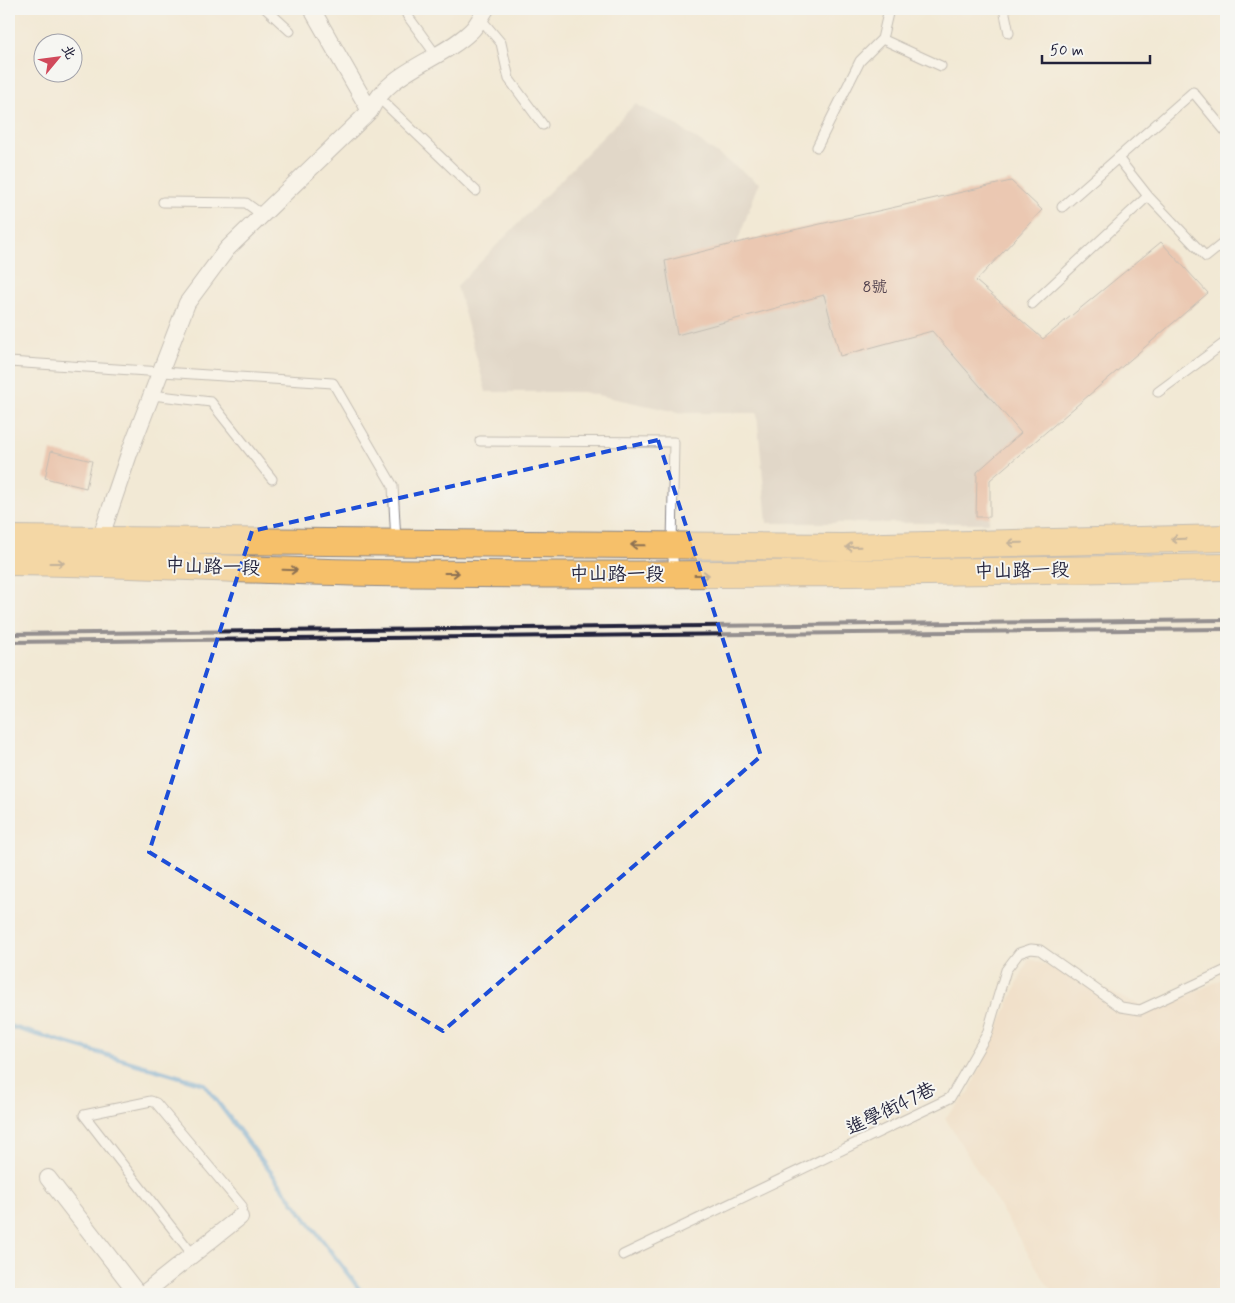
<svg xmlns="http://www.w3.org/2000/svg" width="1235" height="1303" font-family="Mynerve,'LXGW WenKai TC',sans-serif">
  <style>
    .built { fill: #efd6bc }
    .industrial { fill: #cdc2b9 }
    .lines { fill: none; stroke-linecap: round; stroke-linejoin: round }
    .stream { stroke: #68a6da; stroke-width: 4.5 }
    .building { fill: #e2a087 }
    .lane-casing { stroke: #8a8688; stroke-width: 11 }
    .street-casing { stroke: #8a8688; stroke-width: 18 }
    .primary-casing { stroke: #8a8688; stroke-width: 28 }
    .lane { stroke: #fff; stroke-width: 9 }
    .street { stroke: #fff; stroke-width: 16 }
    .primary { stroke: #f6c06b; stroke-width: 26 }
    .rail { stroke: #22223b; stroke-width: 4 }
    .oneway { stroke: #8c7153 }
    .marked { fill: none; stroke: #1d4ed8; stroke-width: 4; stroke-dasharray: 10 6; stroke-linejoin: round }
    .labels { text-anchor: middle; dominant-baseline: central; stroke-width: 4; stroke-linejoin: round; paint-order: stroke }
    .number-label { font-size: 16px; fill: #52424e }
    .street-label { font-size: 19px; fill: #22223b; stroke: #f6f6f2 }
  </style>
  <rect width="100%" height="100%" fill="#f6f6f2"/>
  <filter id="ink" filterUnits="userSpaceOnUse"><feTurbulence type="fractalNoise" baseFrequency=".02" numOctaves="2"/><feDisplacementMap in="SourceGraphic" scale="10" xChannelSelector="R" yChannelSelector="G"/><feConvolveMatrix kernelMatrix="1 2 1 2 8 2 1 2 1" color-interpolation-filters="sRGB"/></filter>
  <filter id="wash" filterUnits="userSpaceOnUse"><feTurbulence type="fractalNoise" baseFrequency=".0096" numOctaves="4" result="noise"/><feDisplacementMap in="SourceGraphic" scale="20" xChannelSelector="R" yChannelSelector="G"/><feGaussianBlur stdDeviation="1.12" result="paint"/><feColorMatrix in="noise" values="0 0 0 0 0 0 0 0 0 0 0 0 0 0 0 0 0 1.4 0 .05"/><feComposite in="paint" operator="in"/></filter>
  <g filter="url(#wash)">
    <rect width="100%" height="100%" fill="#f2e9d5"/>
    <path class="built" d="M1029,958L1155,1011L1226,977V1294H1053L945,1118L969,1092Z"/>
    <path class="industrial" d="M635,104L672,122L759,183L737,243L1011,181L1042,210L976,281L1043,339L1161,242L1208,293L990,480L989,523H767L757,413H682L583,392H486L457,286Z"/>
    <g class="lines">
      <path class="stream" d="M9,1026L204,1084L363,1294"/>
    </g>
    <g id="blocks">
      <path class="building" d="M1011,181L1042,210L976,281L1043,339L1161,242L1208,293L990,480V517H976L977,472L1021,433L932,331L840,356L824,295L677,335L665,261L736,243Z
        M51,451L92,461L86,488L45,478Z"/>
    </g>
  </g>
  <g filter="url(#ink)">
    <use href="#blocks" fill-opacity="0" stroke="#8a8688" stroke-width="1"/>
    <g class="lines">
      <defs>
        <path id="lane" d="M266,9L290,31
          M1004,9L1009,33
          M407,15L436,55
          M480,18L501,43L509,79L543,125
          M882,39L941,66
          M377,96L476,191
          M817,147L860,61L882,39L889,9
          M1118,158L1148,196
          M163,202L246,203L261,214
          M1062,207L1193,92L1226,132
          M1032,304L1148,196L1206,257L1226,241
          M9,362L333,383L393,486L396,542
          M1158,392L1226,342
          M152,395L211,402L272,479
          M480,441L674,442L672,545L674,572
          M193,1255L84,1115L151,1101L156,1103L242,1206L240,1217
          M623,1255L950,1098L987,1034L1006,970L1019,953L1031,949L1040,950L1121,1007L1140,1010L1226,970"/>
        <path id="street" d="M315,9L314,13L370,111
          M97,548L130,451L187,303L227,249L370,111C389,70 440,61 471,31C477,26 481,16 486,9
          M48,1178L138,1294
          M143,1294L240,1217"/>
        <path id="primary" d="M9,539L842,547L1226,538
          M9,562C131,563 253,571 376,573C659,577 943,572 1226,567"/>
      </defs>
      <use href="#lane" class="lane-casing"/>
      <use href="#street" class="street-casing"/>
      <use href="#primary" class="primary-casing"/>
      <use href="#lane" class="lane"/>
      <use href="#street" class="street"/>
      <use href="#primary" class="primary"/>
      <path class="rail" d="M9,634L1226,620
        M9,642L1226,629"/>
    </g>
    <defs><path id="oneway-shaft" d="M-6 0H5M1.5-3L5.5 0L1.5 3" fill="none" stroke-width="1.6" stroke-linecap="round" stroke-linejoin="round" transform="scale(1.25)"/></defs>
    <g class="oneway">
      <use href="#oneway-shaft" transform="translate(1178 539) rotate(178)"/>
      <use href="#oneway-shaft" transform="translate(1015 543) rotate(179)"/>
      <use href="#oneway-shaft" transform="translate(638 545) rotate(-179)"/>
      <use href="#oneway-shaft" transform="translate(853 547) rotate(179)"/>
      <use href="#oneway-shaft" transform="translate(57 563)"/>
      <use href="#oneway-shaft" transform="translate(290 570) rotate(2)"/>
      <use href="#oneway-shaft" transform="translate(452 573)"/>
      <use href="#oneway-shaft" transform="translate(702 575)"/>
    </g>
  </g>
  <path d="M0 0H1235V1303H0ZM658,440L761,756L443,1031L149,852L252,531Z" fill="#f2e9d5" fill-opacity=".55" fill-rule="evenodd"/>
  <path class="marked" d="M658,440L761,756L443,1031L149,852L252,531Z"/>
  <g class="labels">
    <g class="number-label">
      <text x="875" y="287">8號</text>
    </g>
    <g class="street-label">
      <text transform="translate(213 567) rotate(2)">中山路一段</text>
      <text transform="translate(1022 571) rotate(-1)">中山路一段</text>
      <text x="617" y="574">中山路一段</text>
      <text transform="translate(891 1109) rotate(-26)">進學街47巷</text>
    </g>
  </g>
  <rect width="1235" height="1303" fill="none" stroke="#f6f6f2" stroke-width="30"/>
  <g transform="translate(58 58) rotate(61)"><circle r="24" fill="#f6f6f2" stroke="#a1a1a9"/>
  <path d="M0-4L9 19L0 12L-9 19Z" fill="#d1495b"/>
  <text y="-8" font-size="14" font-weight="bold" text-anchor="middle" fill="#22223b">北</text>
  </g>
  <path d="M1042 55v8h108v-8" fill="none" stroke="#22223b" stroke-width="2.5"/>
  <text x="1050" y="55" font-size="15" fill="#22223b" stroke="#f6f6f2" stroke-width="4" paint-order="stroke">50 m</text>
</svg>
